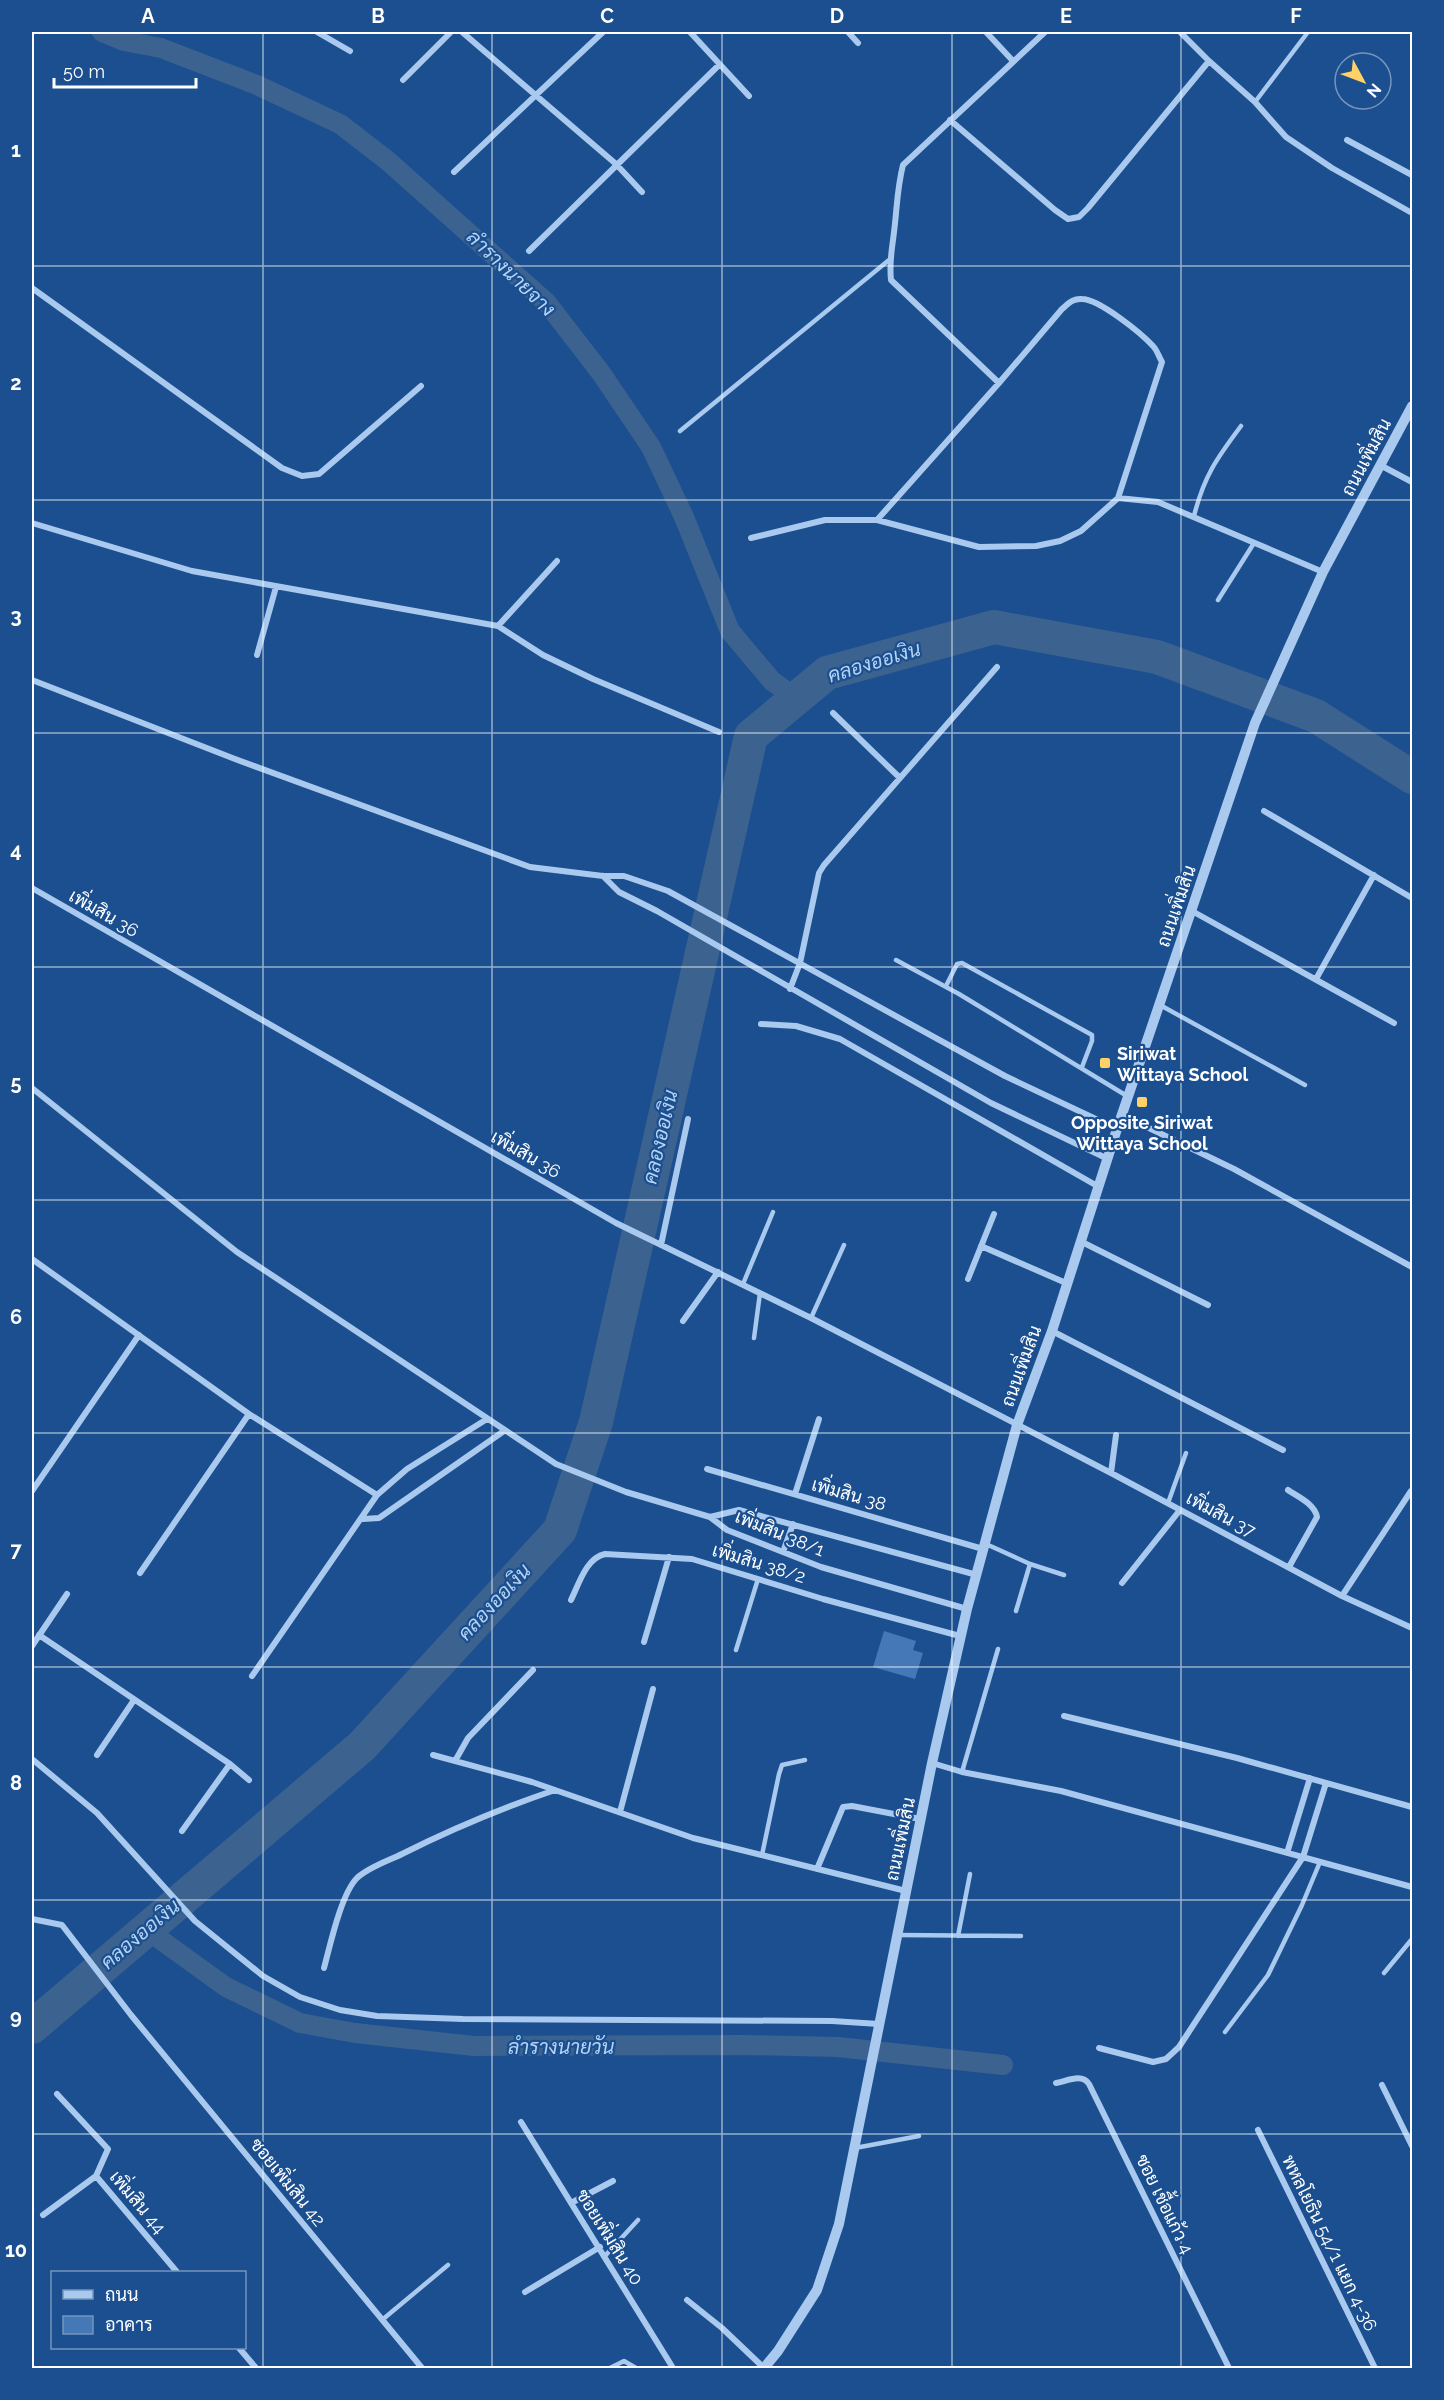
<svg xmlns="http://www.w3.org/2000/svg" width="1444" height="2400" font-family="Raleway,Sarabun,sans-serif">
  <style>
    .lines { fill: none; stroke-linecap: round; stroke-linejoin: round }
    .canal { stroke: #3c6290; stroke-width: 20 }
    .river { stroke: #3c6290; stroke-width: 34 }
    .building { fill: #4478b7 }
    .service { stroke: #a9c9ee; stroke-width: 4.5 }
    .minor { stroke: #a9c9ee; stroke-width: 6 }
    .tertiary { stroke: #a9c9ee; stroke-width: 10 }
    .grid { fill: none; stroke: #fff; stroke-width: 1.5; stroke-opacity: 0.55 }
    .poi-dot { fill: #ffd166; stroke: #1b4f8f; stroke-width: 2 }
    .labels { text-anchor: middle; dominant-baseline: central; stroke-width: 4.5; stroke-linejoin: round; paint-order: stroke }
    .street-label { font-size: 18px; fill: #fff; stroke: #1b4f8f }
    .poi-label { font-size: 18px; font-weight: bold; fill: #fff; stroke: #1b4f8f; text-anchor: start }
    .water-label { font-size: 20px; font-style: italic; fill: #b5d3f5; stroke: #1b4f8f }
    .neatline { fill: none; stroke: #fff; stroke-width: 2 }
    .grid-label { font-size: 20px; text-anchor: middle; font-weight: bold; fill: #fff }
  </style>
  <rect width="100%" height="100%" fill="#1b4f8f"/>
  <g class="lines">
    <path class="canal" d="M102,32L124,41L161,48L257,85L340,124L388,161L547,303L601,373L651,447L684,517L730,631L772,681L796,698
      M147,1930L226,1987L300,2023L355,2033L474,2046L745,2045L838,2047L1003,2065"/>
    <path class="river" d="M32,2027L362,1746L560,1530L596,1422L751,736L827,673L994,627L1157,657L1316,716L1412,777"/>
  </g>
  <path class="building" d="M884,1631L916,1641L913,1650L923,1653L915,1679L873,1667Z"/>
  <g class="lines">
    <path class="service" d="M1255,102L1308,32
      M680,431L889,260
      M1194,516C1204,476 1217,458 1241,426
      M1218,600L1254,543
      M896,960L959,994L1127,1096
      M946,986L957,964L962,963L1092,1035V1041L1082,1067
      M1160,1005L1305,1085
      M743,1284L773,1212
      M811,1318L844,1245
      M754,1338L760,1293
      M1168,1503L1186,1453
      M986,1544L1030,1564L1064,1575
      M1016,1611L1030,1564
      M736,1650L758,1579
      M962,1772L998,1649
      M762,1855L779,1774L782,1765L805,1760
      M897,1935L1021,1936
      M958,1936L970,1874
      M1384,1973L1412,1939
      M1225,2032L1268,1975L1302,1905L1320,1862
      M855,2148L919,2136
      M604,2257L638,2220
      M382,2320L448,2265
      M610,2368L624,2361L636,2368"/>
    <path class="minor" d="M317,32L350,51
      M462,32L616,164L642,192
      M690,32L749,96
      M848,32L858,43
      M986,32L1013,61
      M1180,32L1209,61L1255,102L1286,137L1332,168L1412,213
      M403,80L451,32
      M950,120L1055,210L1068,219L1079,217L1088,208L1209,61
      M1347,140L1412,175
      M454,172L603,32
      M529,251L719,65
      M32,288L282,468L302,476L319,474L421,386
      M999,383L891,280C889,261 892,250 894,232C897,209 897,188 903,165L1045,32
      M1380,465L1412,482
      M877,520L999,383L1062,309C1068,304 1073,298 1082,299C1099,299 1141,333 1153,346C1157,350 1159,357 1162,362L1118,498
      M32,523L192,571L498,626L543,655L593,679L719,732
      M751,538L825,520H877L979,547L1036,546L1060,541L1081,531L1118,498L1158,502L1323,572
      M498,626L557,561
      M257,655L276,587
      M32,680L235,759L530,867L603,876H624L668,891L1005,1076L1117,1129
      M833,713L900,778
      M1264,811L1412,898
      M603,876L619,892L657,911L991,1103L1108,1159
      M32,888L616,1223L811,1318L1111,1473L1342,1596L1412,1628
      M1192,911L1394,1023
      M1316,979L1374,875
      M790,989L800,963L819,873L824,865L997,667
      M761,1024L796,1026L840,1039L1099,1187
      M32,1088L237,1252L556,1464L626,1492L710,1517L727,1530L821,1567L967,1609
      M1122,1115L1234,1169L1412,1267
      M1080,1241L1208,1305
      M661,1245L688,1119
      M981,1246L1066,1283
      M32,1259L249,1414L377,1495
      M968,1279L994,1214
      M683,1321L718,1272
      M1052,1331L1283,1450
      M707,1469L983,1549
      M1111,1473L1116,1435
      M1288,1490C1298,1497 1315,1504 1317,1517L1289,1567
      M32,1491L139,1335
      M795,1494L819,1419
      M710,1517L739,1510L977,1575
      M363,1519L379,1518L504,1431
      M783,1552L793,1524
      M140,1573L249,1414
      M1122,1583L1180,1510
      M1342,1596L1411,1491
      M571,1600C579,1584 586,1558 605,1554L692,1559L823,1599L960,1636
      M39,1635L230,1764L249,1780
      M644,1642L669,1557
      M32,1646L67,1594
      M252,1676L377,1495L407,1469L487,1419
      M1064,1716L1237,1758L1412,1807
      M97,1755L134,1700
      M433,1755L532,1782L693,1838L906,1891
      M32,1759L97,1813L195,1921L263,1976L300,1997L340,2010L377,2016L463,2019L832,2021L879,2024
      M455,1761L468,1738L533,1670
      M932,1763L962,1772L1061,1791L1412,1887
      M620,1812L653,1689
      M182,1831L230,1764
      M1287,1853L1310,1778
      M817,1869L843,1807L852,1806L920,1819
      M32,1919L62,1925L131,2015L422,2368
      M324,1968C330,1946 341,1894 357,1878C369,1867 388,1861 402,1854C452,1829 502,1808 555,1790
      M1099,2048L1153,2062L1166,2059L1179,2047L1303,1857L1326,1783
      M1056,2083C1067,2081 1082,2073 1089,2084L1229,2368
      M1382,2085L1412,2146
      M57,2094L108,2149L96,2176L177,2272
      M521,2122L673,2368
      M1258,2130L1375,2368
      M571,2203L613,2181
      M43,2215L96,2176
      M525,2292L600,2247
      M687,2300L722,2328L764,2368
      M239,2348L256,2368"/>
    <path class="tertiary" d="M764,2368L778,2351L817,2290L839,2224L932,1763L967,1609L1017,1425L1052,1331L1117,1129L1255,723L1323,572L1412,406"/>
  </g>
  <path class="grid" d="M263,32V2368M492,32V2368M722,32V2368M952,32V2368M1181,32V2368M32,266H1412M32,500H1412M32,733H1412M32,967H1412M32,1200H1412M32,1433H1412M32,1667H1412M32,1900H1412M32,2134H1412"/>
  <g class="poi-dot">
    <rect x="1099" y="1057" width="12" height="12" rx="3"/>
    <rect x="1136" y="1096" width="12" height="12" rx="3"/>
  </g>
  <g class="labels">
    <g class="street-label">
      <text transform="translate(1366 457) rotate(-62)">ถนนเพิ่มสิน</text>
      <text transform="translate(1176 906) rotate(-71)">ถนนเพิ่มสิน</text>
      <text transform="translate(104 913) rotate(30)">เพิ่มสิน 36</text>
      <text transform="translate(526 1154) rotate(30)">เพิ่มสิน 36</text>
      <text transform="translate(1021 1366) rotate(-70)">ถนนเพิ่มสิน</text>
      <text transform="translate(849 1494) rotate(16)">เพิ่มสิน 38</text>
      <text transform="translate(1221 1514) rotate(28)">เพิ่มสิน 37</text>
      <text transform="translate(780 1533) rotate(22)">เพิ่มสิน 38/1</text>
      <text transform="translate(759 1563) rotate(17)">เพิ่มสิน 38/2</text>
      <text transform="translate(900 1839) rotate(-78)">ถนนเพิ่มสิน</text>
      <text transform="translate(288 2182) rotate(51)">ซอยเพิ่มสิน 42</text>
      <text transform="translate(138 2202) rotate(50)">เพิ่มสิน 44</text>
      <text transform="translate(1165 2204) rotate(64)">ซอย เชื้อแก้ว 4</text>
      <text transform="translate(610 2237) rotate(58)">ซอยเพิ่มสิน 40</text>
      <text transform="translate(1330 2243) rotate(64)">พหลโยธิน 54/1 แยก 4-36</text>
    </g>
    <g class="poi-label">
      <text x="1117" y="1053">Siriwat<tspan x="1117" dy="21">Wittaya School</tspan></text>
      <text x="1142" y="1122" text-anchor="middle">Opposite Siriwat<tspan x="1142" dy="21">Wittaya School</tspan></text>
    </g>
    <g class="water-label">
      <text transform="translate(511 273) rotate(44)">ลำรางนายจาง</text>
      <text transform="translate(874 662) rotate(-17)">คลองออเงิน</text>
      <text transform="translate(660 1137) rotate(-77)">คลองออเงิน</text>
      <text transform="translate(494 1602) rotate(-47)">คลองออเงิน</text>
      <text transform="translate(140 1934) rotate(-40)">คลองออเงิน</text>
      <text x="561" y="2047">ลำรางนายวัน</text>
    </g>
  </g>
  <rect width="1444" height="2400" fill="none" stroke="#1b4f8f" stroke-width="66"/>
  <rect x="51" y="2271" width="195" height="78" fill="#1b4f8f" stroke="#7695bc" stroke-width="1.5"/>
  <rect x="63" y="2290" width="30" height="9" fill="#a9c9ee" stroke="#7695bc" stroke-width="1.5"/>
  <text x="105" y="2301" font-size="18" fill="#ffffff">ถนน</text>
  <rect x="63" y="2316" width="30" height="18" fill="#4478b7" stroke="#7695bc" stroke-width="1.5"/>
  <text x="105" y="2331" font-size="18" fill="#ffffff">อาคาร</text>
  <g transform="translate(1363 81) rotate(131)"><circle r="28" fill="#1b4f8f" stroke="#7695bc" stroke-width="1.5"/>
  <path d="M0-4.5L10 22L0 15L-10 22Z" fill="#ffd166"/>
  <text y="-9" font-size="16" font-weight="bold" text-anchor="middle" fill="#ffffff">N</text>
  </g>
  <path d="M54 78v9h142v-9" fill="none" stroke="#ffffff" stroke-width="3"/>
  <text x="63" y="78" font-size="18" fill="#ffffff" stroke="#1b4f8f" stroke-width="4.5" paint-order="stroke">50 m</text>
  <rect x="33" y="33" width="1378" height="2334" class="neatline"/>
  <g class="grid-label">
    <text x="148" y="23">A</text>
    <text x="378" y="23">B</text>
    <text x="607" y="23">C</text>
    <text x="837" y="23">D</text>
    <text x="1066" y="23">E</text>
    <text x="1296" y="23">F</text>
    <text x="16" y="157">1</text>
    <text x="16" y="390">2</text>
    <text x="16" y="623">3</text>
    <text x="16" y="857">4</text>
    <text x="16" y="1090">5</text>
    <text x="16" y="1324">6</text>
    <text x="16" y="1557">7</text>
    <text x="16" y="1790">8</text>
    <text x="16" y="2024">9</text>
    <text x="16" y="2257">10</text>
  </g>
</svg>
